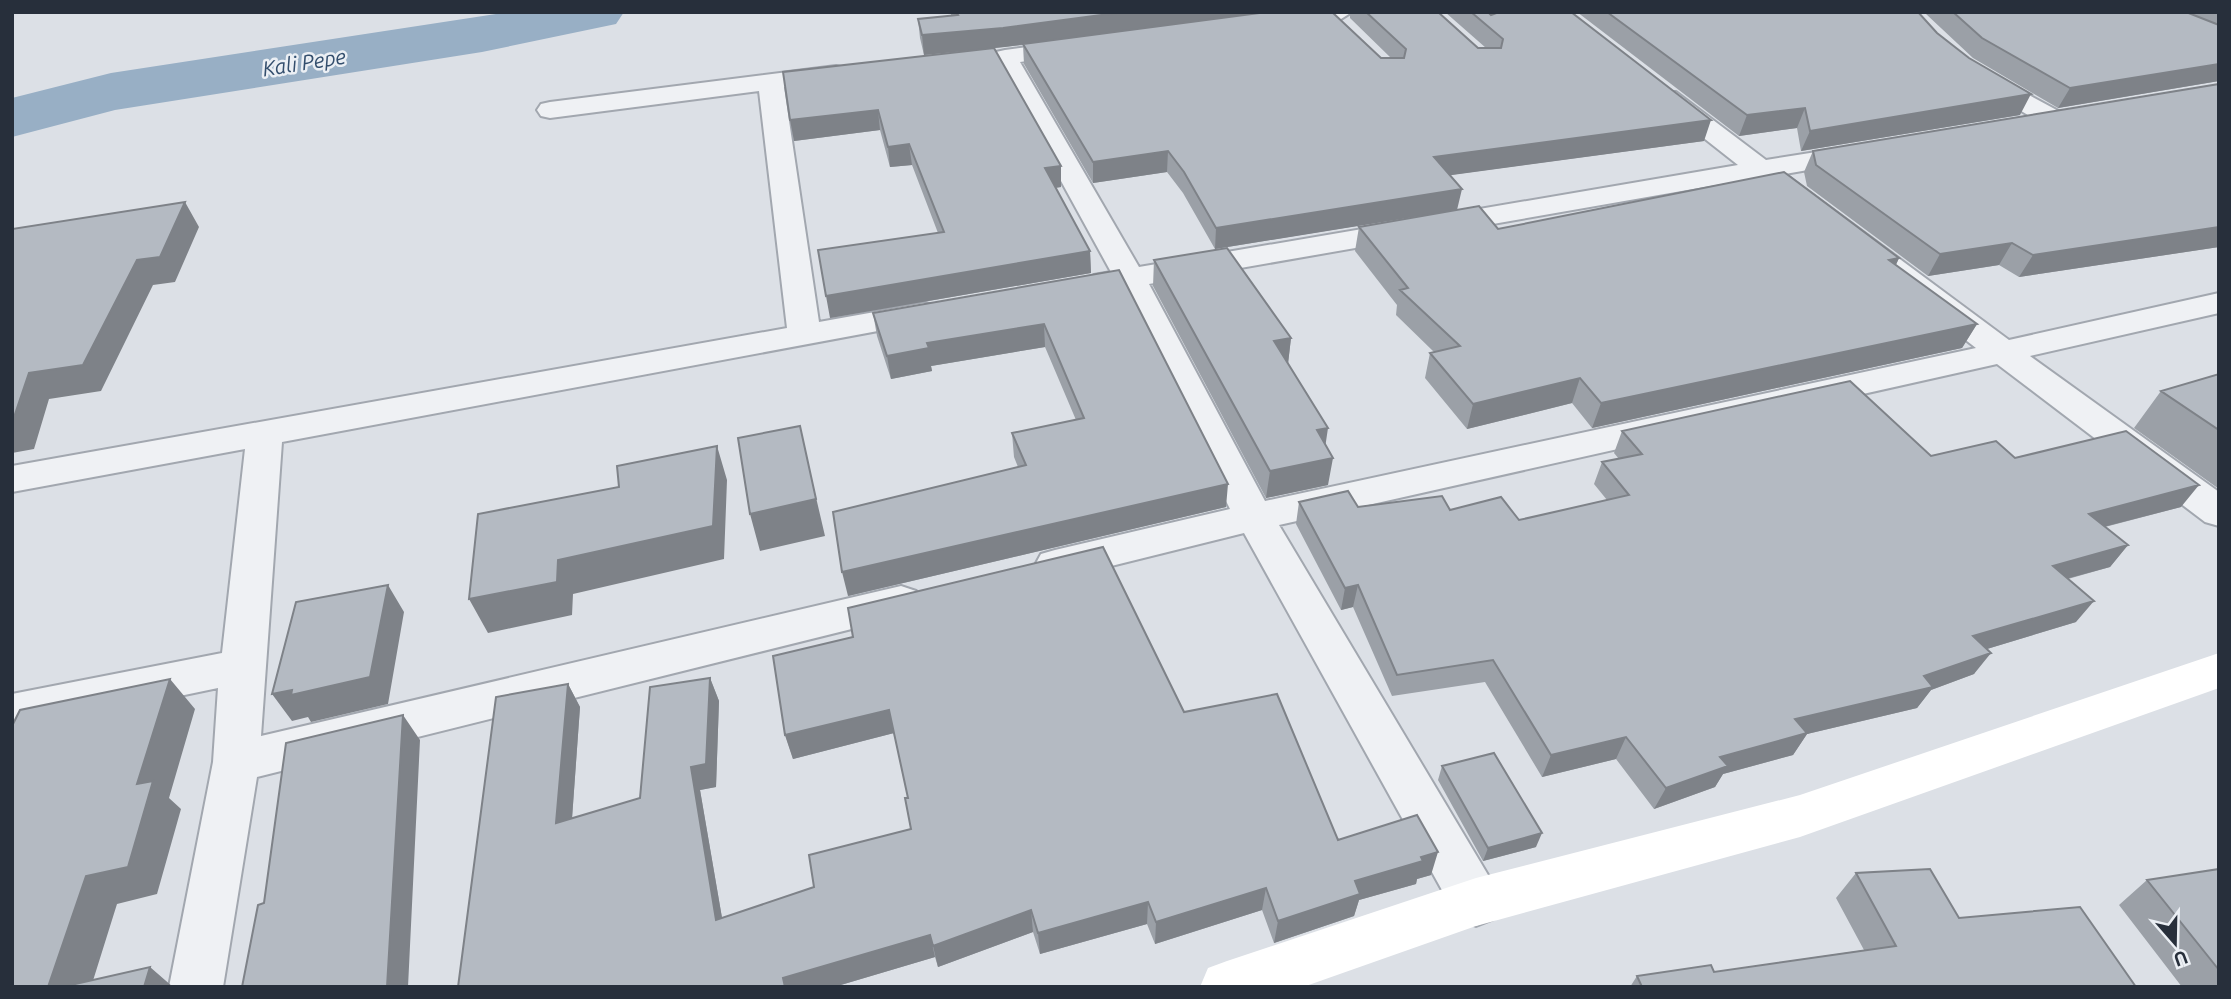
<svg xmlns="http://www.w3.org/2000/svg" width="2231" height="999" font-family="Ubuntu,sans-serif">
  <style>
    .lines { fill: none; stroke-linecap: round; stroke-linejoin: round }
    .river { fill: #98afc5; fill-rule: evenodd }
    .minor-casing { stroke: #a2a7af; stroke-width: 4 }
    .minor { fill: #eff1f4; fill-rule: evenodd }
    .secondary { fill: #fff; fill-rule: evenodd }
    .wall { fill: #9ba0a7 }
    .shaded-wall { fill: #7e8288 }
    .building { fill: #b4bac2; stroke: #7e8288; stroke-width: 2 }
    .labels { text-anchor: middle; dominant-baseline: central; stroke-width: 5; stroke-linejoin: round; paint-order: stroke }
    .far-water-label { font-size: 21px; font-style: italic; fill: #334e6d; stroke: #ebeff4 }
  </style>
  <rect width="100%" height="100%" fill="#dce0e6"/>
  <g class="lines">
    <path class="river" d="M509,12H624L616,24L482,52L115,110L12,137V98L111,73Z"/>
    <defs>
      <path id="minor" d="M1287,12H1352L1341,19L1281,27L1273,25L1269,20L1273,15Z
        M1075,41L1084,43L1087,48L1084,53L1020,62L1139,267L1738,165L1658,102L1654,97L1658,92H1676L1766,160L1861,145L1871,147L1875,153L1871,159L1785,174L2009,340L2219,293V313L2030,356L2219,492V526L2205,522L1997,364L1279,525L1494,885L1502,902L1494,919L1476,926L1458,919L1244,533L1055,580L1041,576L1035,565L1041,554L1055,550L1230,509L1120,289L1105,291L1094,289L1089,282L1094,275L1111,272L993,57L996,52L1005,50ZM1756,178L1976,348L1265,501L1149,284Z
        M836,66L845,68L848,73L845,78L784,87L819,322L925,303L937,306L941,313L937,320L282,442L261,736L901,586L916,591L922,602L916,613L257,777L223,987H169L213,762L218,688L12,731V694L222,653L245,449L12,492V466L787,328L759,91L550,118L541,116L537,110L541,104L550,102Z
        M1981,69L2064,114L2068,120L2064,126H2046L1972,81L1969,76L1972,71Z"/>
    </defs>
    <use href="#minor" class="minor-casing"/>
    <use href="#minor" class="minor"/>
    <path class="secondary" d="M2219,653V688L1800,837L1476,926L1303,987H1200L1208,968L1227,961L1476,878L1800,795Z"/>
  </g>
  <path class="wall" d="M951,12H1265L1381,58H1391L1350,18V12H1438L1478,48H1486L1445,12H1571L1704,141L1450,175L1457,210L1498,229L1899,258L1896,265L1977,324L1962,348L1592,428L1572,403L1467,429L1425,378L1430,353L1434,352L1396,315L1397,305L1355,251L1359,227L1437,213L1215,249L1183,193L1167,172L1093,183L1024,64L1023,45L924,55L920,38L918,19L951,16Z
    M1577,12H2219V81L2058,108L1973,58L1926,14H1920L1937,33L2020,115L1801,151L1797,128L1739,136Z
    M783,72L1061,166V187L1055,188L1090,251L1091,273L830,318L938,233L912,165L890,167L880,130L794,141Z
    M2219,84V247L2019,277L1999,265L1928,276L1807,186L1804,172L1813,151Z
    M1154,260L1291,338L1288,363L1326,446L1328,485L1266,498L1153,286Z
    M1119,270L1226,507L848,596L1018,467L1014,457L1012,433L1076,420L1045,347L931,366L932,371L891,379L877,336L873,313Z
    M2219,374V489L2134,428L2161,391Z
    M1622,431L1931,456L2015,458L2181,507L2105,527L2128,545L2110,567L2068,579L2076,622L1987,649L1974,674L1931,690L1917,708L1807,734L1793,755L1723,774L1715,787L1654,809L1616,759L1542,777L1485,682L1392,696L1353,607L1341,610L1296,524L1299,502L1358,507L1450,510L1519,520L1607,500L1594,484L1602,462L1619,459L1614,453Z
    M710,678L719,701L716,787L700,790L722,918L814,887L911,829L908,798L894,733L793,759L785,735L1184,712L1338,840L1431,875L1417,879L1416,884L1359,900L1354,916L1274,943L1262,910L1155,944L1147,924L1040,954L1033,932L938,967L935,957L834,987H458L568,684L580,707L572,819L640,798Z
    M1442,766L1536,847L1483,861L1438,780Z
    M2219,869V987H2182L2119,905L2147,880Z
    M1856,873L1959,918L2136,987H1630L1637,976L1714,972L1864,950L1836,898Z"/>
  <path class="shaded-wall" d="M1124,12H1265L1005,47L924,55L922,35Z
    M2219,64V81L2058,108L2070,88Z
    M2031,94L2020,115L1801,151L1810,131Z
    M1805,108L1797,128L1739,136L1747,115Z
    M878,110L880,130L794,141L790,120Z
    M1711,120L1704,141L1430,178L1434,157Z
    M909,144L912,165L890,167L888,147Z
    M1168,151L1167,172L1093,183V162Z
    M1061,166V187L1046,189L1045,168Z
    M1462,189L1457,210L1215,249L1216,228Z
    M185,202L199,227L175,282L153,285L101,391L49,399L34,449L12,453V423L29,373L137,260Z
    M2219,227V247L2019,277L2033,255Z
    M2012,243L1999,265L1928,276L1940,254Z
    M1090,251L1091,273L830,318L826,296Z
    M1899,258L1887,283L1889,260Z
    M1044,324L1045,347L931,366L932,371L891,379L887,356L927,343Z
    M1977,324L1962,348L1592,428L1601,403Z
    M1291,338L1288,364L1274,341Z
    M1580,378L1572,403L1467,429L1473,404Z
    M1328,428L1324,455L1317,430Z
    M717,446L727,480L724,559L573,594L572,615L488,633L469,599L558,560Z
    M1333,458L1328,485L1266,498L1270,471Z
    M808,463L825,536L760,551L750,514Z
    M1228,484L1226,507L848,596L842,572Z
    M2199,485L2181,507L2072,535L2089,514Z
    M2128,545L2110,567L2036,587L2053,566Z
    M388,585L404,612L388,704L311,722L308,717L292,721L272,694Z
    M1358,585L1353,607L1341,610L1345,588Z
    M2094,601L2076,622L1957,658L1973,636Z
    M1991,653L1974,674L1931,690L1917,708L1807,734L1793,755L1723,774L1715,787L1654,809L1666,788L1720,757L1795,719Z
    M710,678L719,701L716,787L700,790L726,941L716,920L691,767Z
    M170,679L195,709L169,798L181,809L157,894L117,904L91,987H48L86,876L137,784Z
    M568,684L580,707L570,846L556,823Z
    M889,710L894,733L793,759L785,735Z
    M403,715L420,740L408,987H387Z
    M1626,737L1616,759L1542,777L1551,755Z
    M1542,833L1536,847L1483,861L1488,848Z
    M1438,852L1431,875L1417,879L1416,884L1359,900L1354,916L1274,943L1278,921L1355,881L1421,857Z
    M1266,888L1262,910L1155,944L1156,922Z
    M1148,902L1147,924L1040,954L1038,933Z
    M1031,910L1033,932L938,967L933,946Z
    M930,935L935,957L834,987H785L783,978Z
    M150,967L173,987H144Z"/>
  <path class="building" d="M956,12H1124L1003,28L922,35L918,19L958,15Z
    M1267,12H1332L1381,58H1404L1406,49L1366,12H1438L1478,48H1501L1503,39L1471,12H1488L1491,15L1499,12H1571L1711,120L1434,157L1462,189L1216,228L1184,172L1168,151L1093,162L1023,44Z
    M1607,12H1918L1937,33L1969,58L2031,94L1810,131L1805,108L1747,115Z
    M1953,12H2186L2219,25V64L2070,88L1982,38Z
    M994,48L1061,166L1045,168L1090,251L826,296L818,250L944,232L909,144L888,147L878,110L790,120L783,72Z
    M2219,84V227L2033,255L2012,243L1940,254L1816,165L1813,151Z
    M1784,172L1899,258L1889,260L1977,324L1601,403L1580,378L1473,404L1430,353L1460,346L1400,290L1408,288L1359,227L1479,206L1498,229Z
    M185,202L160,257L137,260L83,365L29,373L12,423V229Z
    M1227,248L1291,338L1274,341L1328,428L1317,430L1333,458L1270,471L1154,260Z
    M1119,270L1228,484L842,572L833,512L1026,465L1012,433L1084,418L1044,324L927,343L929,348L887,356L873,313Z
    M2219,374V430L2161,391Z
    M1850,381L1931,456L1996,441L2015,458L2126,431L2199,485L2089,514L2128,545L2053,566L2094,601L1973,636L1991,653L1924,676L1933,687L1795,719L1807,733L1720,757L1728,766L1666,788L1626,737L1551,755L1493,660L1397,675L1358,585L1345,588L1299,502L1348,491L1358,507L1442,496L1450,510L1501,497L1519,520L1629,495L1602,462L1642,454L1622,431Z
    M800,426L816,499L750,514L738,438Z
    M717,446L713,526L558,560L557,582L469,599L478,514L619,487L617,466Z
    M1103,547L1184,712L1277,694L1338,840L1417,815L1438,852L1421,857L1423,861L1355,881L1360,894L1278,921L1266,888L1156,922L1148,902L1038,933L1031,910L933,946L930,935L783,978L785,987H458L496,697L568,684L556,823L640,798L650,687L710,678L706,764L691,767L716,920L814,887L809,855L911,829L905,798H908L889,710L785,735L773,656L853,637L848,608Z
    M388,585L370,677L291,695L292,690L272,694L296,602Z
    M170,679L137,784L153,781L128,867L86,876L48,987H12V726L20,710Z
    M403,715L387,987H242L258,905L264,903L286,743Z
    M1494,753L1542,833L1488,848L1442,766Z
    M1930,869L1959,918L2080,907L2136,987H1642L1637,976L1711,965L1714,972L1896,946L1856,873Z
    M2219,869V970L2147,880Z
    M150,967L144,987H62Z"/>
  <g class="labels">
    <g class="far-water-label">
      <text transform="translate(304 62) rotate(-9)">Kali Pepe</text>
    </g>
  </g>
  <rect width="2231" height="999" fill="none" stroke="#272f3b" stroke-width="28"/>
  <g transform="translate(2175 943) rotate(160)" stroke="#ebeff4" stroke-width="5" paint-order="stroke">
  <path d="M0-5L12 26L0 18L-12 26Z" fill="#272f3b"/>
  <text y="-10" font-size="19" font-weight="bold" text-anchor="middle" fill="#272f3b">U</text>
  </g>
</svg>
